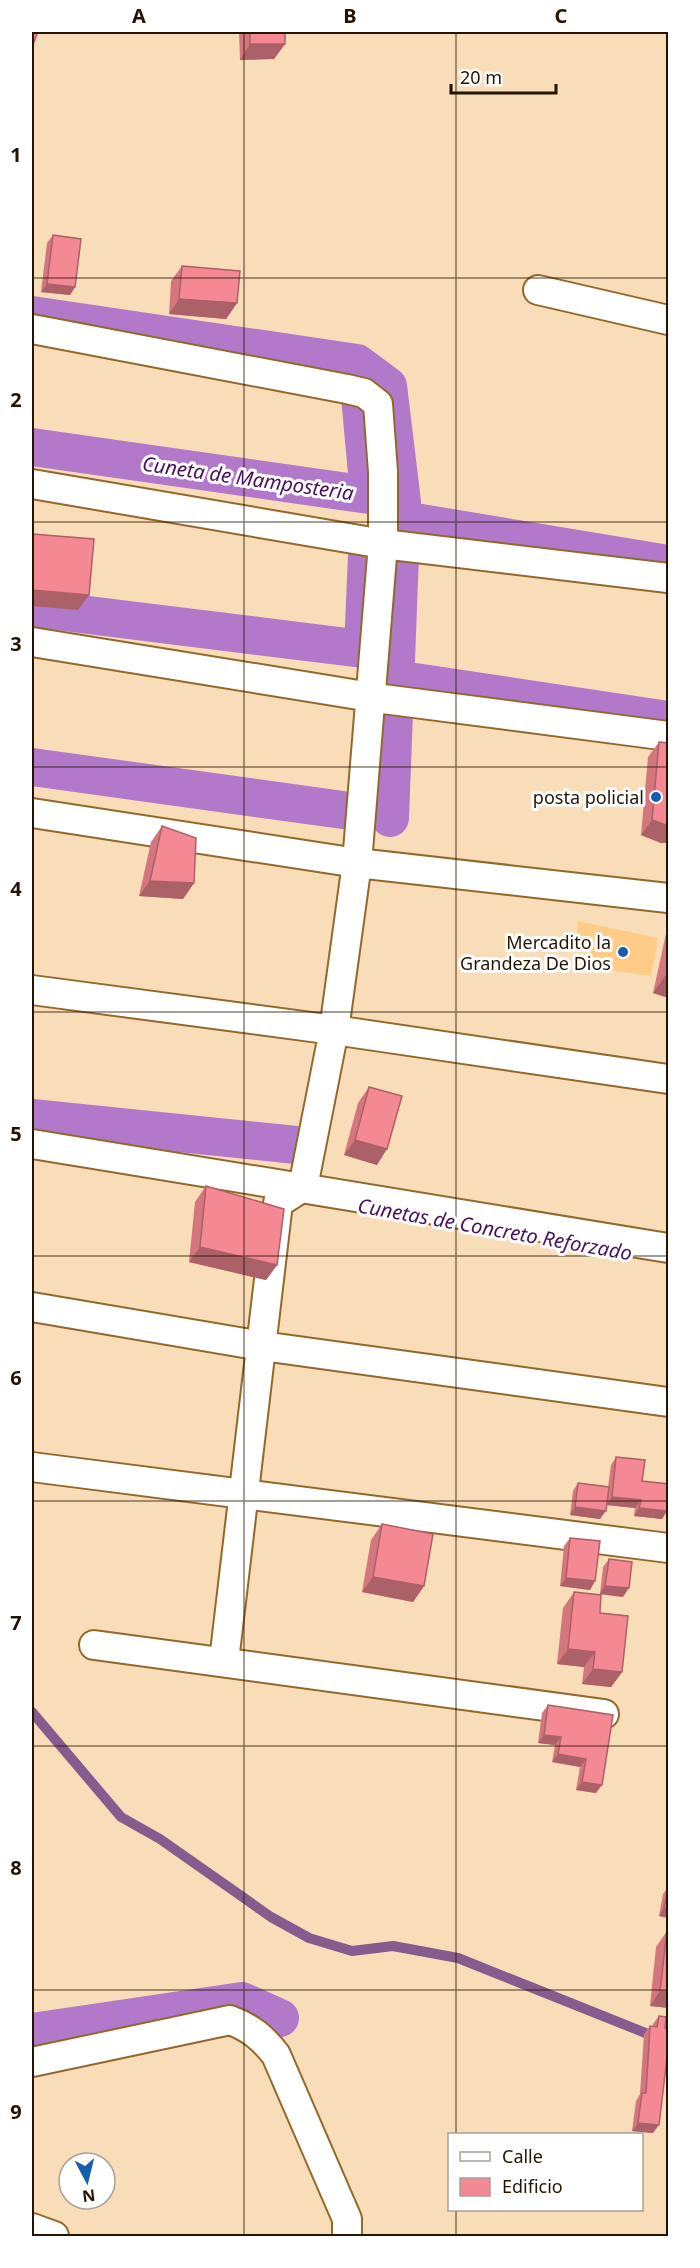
<svg xmlns="http://www.w3.org/2000/svg" width="700" height="2268" font-family="'Noto Sans',sans-serif">
  <style>
    .built { fill: #fecc86 }
    .lines { fill: none; stroke-linecap: round; stroke-linejoin: round }
    .stream { stroke: #875b8e; stroke-width: 10 }
    .canal { stroke: #b279cb; stroke-width: 38 }
    .minor-casing { stroke: #92692b; stroke-width: 32 }
    .minor { stroke: #fff; stroke-width: 28 }
    .wall { fill: #d3767e }
    .shaded-wall { fill: #ac6067 }
    .building { fill: #f58993; stroke: #ac6067; stroke-width: 1.5 }
    .grid { fill: none; stroke: #241400; stroke-width: 1.5; stroke-opacity: 0.55 }
    .poi-dot { fill: #175eae; stroke: #fff; stroke-width: 2 }
    .labels { text-anchor: middle; dominant-baseline: central; stroke-width: 6; stroke-linejoin: round; paint-order: stroke }
    .poi-label { font-size: 18px; fill: #241400; stroke: #fff; text-anchor: end }
    .water-label { font-size: 20px; font-style: italic; fill: #47105c; stroke: #fff }
    .neatline { fill: none; stroke: #241400; stroke-width: 2 }
    .grid-label { font-size: 20px; text-anchor: middle; font-weight: bold; fill: #241400 }
  </style>
  <rect width="100%" height="100%" fill="#f8ddb8"/>
  <path class="built" d="M578,921L658,938L651,976L590,967L593,936L576,938Z"/>
  <g class="lines">
    <path class="stream" d="M32,1712L121,1817L160,1839L271,1917L309,1938L352,1951L393,1946L458,1958L668,2042"/>
    <path class="canal" d="M32,315L357,363L369,495L32,447
      M357,363L388,386L402,502L390,818
      M409,521L668,564
      M32,608L363,649L367,555
      M395,679L668,720
      M32,767L343,810
      M32,1118L296,1145
      M32,2032L242,2001L280,2018"/>
    <defs>
      <path id="minor" d="M538,290L668,320
        M32,329L347,389L364,393L378,404L383,472V544L357,863L334,1030L303,1187L278,1203L224,1661
        M32,484L383,544L668,578
        M32,642L383,699L668,736
        M32,813L357,863L668,898
        M32,990L334,1030L668,1079
        M32,1144L668,1248
        M32,1307L262,1346L668,1402
        M32,1467L668,1548
        M94,1645L604,1714
        M32,2062L230,2020C251,2028 263,2038 276,2055L347,2219V2236
        M32,2228L54,2236"/>
    </defs>
    <use href="#minor" class="minor-casing"/>
    <use href="#minor" class="minor"/>
  </g>
  <path class="wall" d="M239,32H285V44L274,59L240,60Z
    M53,235L75,287L70,295L41,292L47,243Z
    M182,266L237,303L226,319L169,314L171,281Z
    M659,742L661,843L641,835L648,757Z
    M162,826L194,883L183,899L139,896L151,842Z
    M669,920V998L653,993Z
    M369,1087L377,1165L344,1155L358,1103Z
    M206,1186L277,1265L266,1280L189,1262L195,1202Z
    M669,1186V1223H666Z
    M616,1457L642,1481L667,1511L662,1519L634,1516L635,1508L607,1505L600,1519L570,1515L573,1491L578,1483L608,1487L611,1465Z
    M382,1524L424,1586L413,1602L362,1592L371,1540Z
    M570,1538L595,1581L590,1590L560,1586L564,1546Z
    M609,1559L623,1597L600,1594L603,1567Z
    M574,1592L600,1613L622,1672L611,1687L582,1684L584,1667L557,1664L563,1608Z
    M548,1705L613,1715L596,1793L576,1790L580,1767L552,1762L555,1745L538,1743L542,1713Z
    M669,1886V1918L659,1916L663,1894Z
    M667,1931L669,1932V2008L650,2006L656,1947Z
    M659,2016L653,2133L632,2131L636,2101L640,2094L644,2034L650,2026L653,2027V2024Z"/>
  <path class="shaded-wall" d="M250,44H285L274,59L240,60Z
    M47,284L75,287L70,295L41,292Z
    M179,299L237,303L226,319L169,314Z
    M32,590L89,595L78,610L32,606Z
    M652,820L669,826V843H661L641,835Z
    M150,881L194,883L183,899L139,896Z
    M668,972H669V998L653,993Z
    M355,1140L387,1149L377,1165L344,1155Z
    M200,1247L277,1265L266,1280L189,1262Z
    M612,1497L641,1500L635,1508L606,1505Z
    M575,1507L606,1511L600,1519L570,1515Z
    M639,1508L667,1511L662,1519L634,1516Z
    M373,1577L424,1586L413,1602L362,1592Z
    M566,1578L595,1581L590,1590L560,1586Z
    M605,1586L629,1588L623,1597L600,1594Z
    M568,1649L595,1652L584,1667L557,1664Z
    M593,1669L622,1672L611,1687L582,1684Z
    M544,1735L561,1737L555,1745L538,1743Z
    M558,1754L586,1759L580,1767L552,1762Z
    M582,1782L602,1785L596,1793L576,1790Z
    M664,1908L669,1909V1918L659,1916Z
    M660,1991H669V2008L650,2006Z
    M638,2123L659,2125L653,2133L632,2131Z"/>
  <path class="building" d="M32,32H38L32,47Z
    M250,32H285V44H250Z
    M53,235L81,239L75,287L47,284Z
    M182,266L240,271L237,303L179,299Z
    M32,534L94,539L89,595L32,590Z
    M659,742L669,743V826L652,820Z
    M162,826L196,838L194,883L150,881Z
    M369,1087L402,1096L387,1149L355,1140Z
    M206,1186L284,1209L277,1265L200,1247Z
    M616,1457L645,1460L642,1481L669,1484L667,1511L639,1508L641,1500L612,1497Z
    M578,1483L609,1487L606,1511L575,1507Z
    M382,1524L433,1534L424,1586L373,1577Z
    M570,1538L600,1541L595,1581L566,1578Z
    M609,1559L632,1562L629,1588L605,1586Z
    M574,1592L601,1595L600,1613L628,1616L622,1672L593,1669L595,1652L568,1649Z
    M548,1705L613,1715L602,1785L582,1782L586,1759L558,1754L561,1737L544,1735Z
    M669,1886V1909L664,1908Z
    M667,1931L669,1932V1991H660Z
    M659,2016L666,2017L665,2028H669V2041L659,2125L638,2123L642,2093H646L650,2026L657,2027Z"/>
  <path class="grid" d="M244,32V2236M456,32V2134M32,278H668M32,522H668M32,767H668M32,1012H668M32,1256H668M32,1501H668M32,1746H668M32,1990H668M456,2210V2236"/>
  <g class="poi-dot">
    <circle cx="656" cy="797" r="6"/>
    <circle cx="623" cy="952" r="6"/>
  </g>
  <g class="labels">
    <g class="poi-label">
      <text x="644" y="797">posta policial</text>
      <text x="611" y="942">Mercadito la<tspan x="611" dy="21">Grandeza De Dios</tspan></text>
    </g>
    <g class="water-label">
      <text transform="translate(248 478) rotate(8)">Cuneta de Mamposteria</text>
      <text transform="translate(495 1229) rotate(10)">Cunetas de Concreto Reforzado</text>
    </g>
  </g>
  <rect width="700" height="2268" fill="none" stroke="#ffffff" stroke-width="66"/>
  <rect x="448" y="2133" width="195" height="78" fill="#ffffff" stroke="#a7a199" stroke-width="1.5"/>
  <rect x="460" y="2152" width="30" height="9" fill="#ffffff" stroke="#a7a199" stroke-width="1.5"/>
  <text x="502" y="2163" font-size="18" fill="#241400">Calle</text>
  <rect x="460" y="2178" width="30" height="18" fill="#f58993" stroke="#a7a199" stroke-width="1.5"/>
  <text x="502" y="2193" font-size="18" fill="#241400">Edificio</text>
  <g transform="translate(87 2181) rotate(173)"><circle r="28" fill="#ffffff" stroke="#a7a199" stroke-width="1.5"/>
  <path d="M0-4.5L10 22L0 15L-10 22Z" fill="#175eae"/>
  <text y="-9" font-size="16" font-weight="bold" text-anchor="middle" fill="#241400">N</text>
  </g>
  <path d="M451 84v9h105v-9" fill="none" stroke="#241400" stroke-width="3"/>
  <text x="460" y="84" font-size="18" fill="#241400" stroke="#ffffff" stroke-width="4.5" paint-order="stroke">20 m</text>
  <rect x="33" y="33" width="634" height="2202" class="neatline"/>
  <g class="grid-label">
    <text x="139" y="23">A</text>
    <text x="350" y="23">B</text>
    <text x="561" y="23">C</text>
    <text x="16" y="162">1</text>
    <text x="16" y="407">2</text>
    <text x="16" y="651">3</text>
    <text x="16" y="896">4</text>
    <text x="16" y="1141">5</text>
    <text x="16" y="1385">6</text>
    <text x="16" y="1630">7</text>
    <text x="16" y="1875">8</text>
    <text x="16" y="2119">9</text>
  </g>
</svg>
